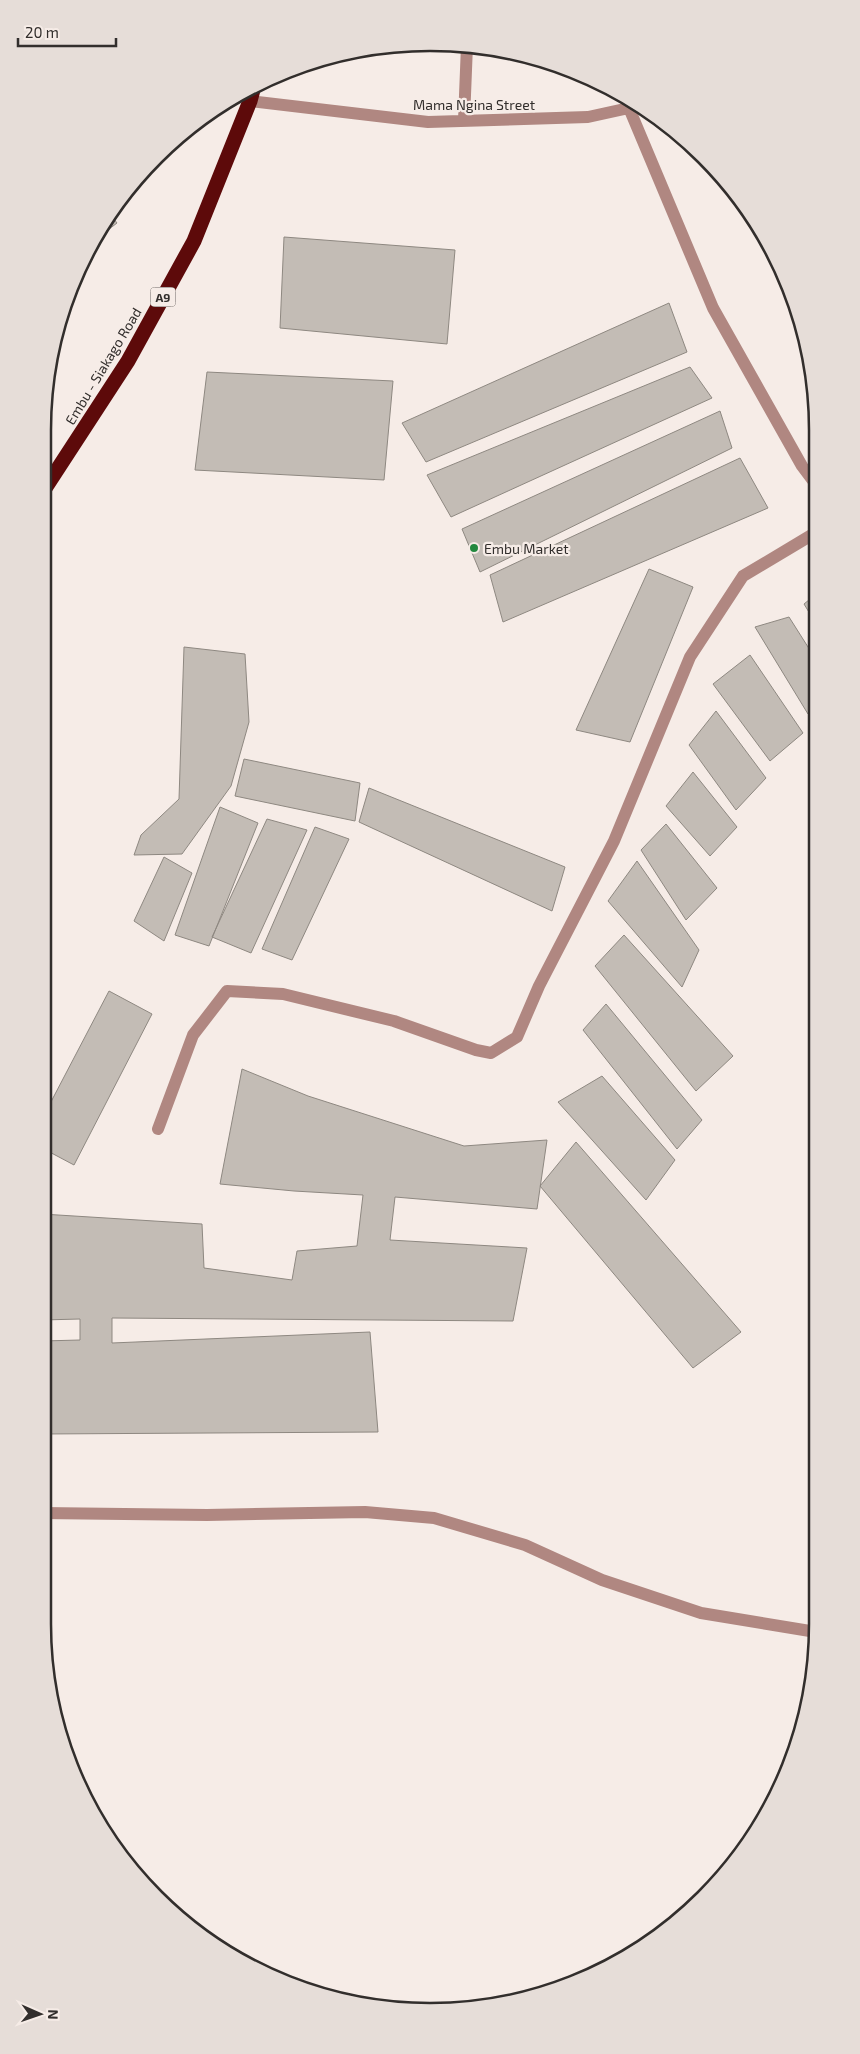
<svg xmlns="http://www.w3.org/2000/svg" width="860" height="2054" font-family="'Exo 2',sans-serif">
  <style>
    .building { fill: #c3bcb5; stroke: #8e8881 }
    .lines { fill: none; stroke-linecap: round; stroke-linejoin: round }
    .minor { stroke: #b08781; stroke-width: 12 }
    .highway { stroke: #5d0a0a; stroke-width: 15 }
    .poi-dot { fill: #22883e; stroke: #f6ece7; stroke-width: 2 }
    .labels { text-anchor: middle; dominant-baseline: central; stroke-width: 4.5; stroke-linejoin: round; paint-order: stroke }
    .shield { fill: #f6ece7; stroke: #6d6764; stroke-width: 1 }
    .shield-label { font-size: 12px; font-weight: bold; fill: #322e2c }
    .street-label { font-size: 14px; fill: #322e2c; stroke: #f6ece7 }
    .poi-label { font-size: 14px; fill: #322e2c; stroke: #f6ece7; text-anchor: start }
    .rim { fill: none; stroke: #322e2c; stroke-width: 2.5 }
  </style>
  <rect width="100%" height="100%" fill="#f6ece7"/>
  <path class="building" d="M110,214L117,223L91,243L94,237Z
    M284,237L455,250L447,344L280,328Z
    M669,303L687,352L426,462L402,423Z
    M690,367L712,398L451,517L427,475Z
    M207,372L393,381L384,480L195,470Z
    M720,411L732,448L480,572L462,529Z
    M740,458L768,508L503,622L490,575Z
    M649,569L693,587L630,742L576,730Z
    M815,595V622L804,604Z
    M789,617L815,658V710L808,714L755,627Z
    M184,647L245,654L249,722L231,786L182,854L134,855L141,835L179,799Z
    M750,655L803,733L770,761L713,684Z
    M716,711L766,778L736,810L689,745Z
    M244,759L360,783L355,821L235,796Z
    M693,772L737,827L710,856L666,806Z
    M369,788L565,867L552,911L359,822Z
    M220,807L258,823L209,946L175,935Z
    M267,819L307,830L251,953L212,937Z
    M666,824L717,888L686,920L641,850Z
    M315,827L349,839L292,960L262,949Z
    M164,857L192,873L164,941L134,921Z
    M637,861L699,950L682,987L608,901Z
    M624,935L733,1056L696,1091L595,966Z
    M109,991L152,1014L74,1165L42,1148V1119Z
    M606,1004L702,1120L677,1149L583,1030Z
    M242,1069L308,1096L464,1146L547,1140L537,1209L395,1197L390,1240L527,1248L513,1321L112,1318V1343L370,1332L378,1432L42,1434V1341L80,1340V1319L42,1320V1214L202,1224L204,1268L292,1280L297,1251L357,1246L363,1195L294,1191L220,1184Z
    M602,1076L675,1160L646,1200L558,1102Z
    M576,1142L741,1332L693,1368L540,1186Z"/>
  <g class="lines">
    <path class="minor" d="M250,101L428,122L588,117L629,108L638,104
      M629,108L713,308L802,466L814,482
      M464,120L467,45
      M158,1129L193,1035L227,991L283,994L394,1021L476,1050L491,1053L517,1037L539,986L614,841L690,657L743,576L815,533
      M42,1513L207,1515L365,1512L434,1518L525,1545L602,1580L701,1613L816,1632
      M337,1998L391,2008"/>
    <path class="highway" d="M42,493L128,361L194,241L250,101L254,86"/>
  </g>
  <circle class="poi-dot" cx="474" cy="548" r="5"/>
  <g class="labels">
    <rect class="shield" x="150.5" y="287.5" width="25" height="19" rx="4"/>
    <g class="shield-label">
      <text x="163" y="297">A9</text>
    </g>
    <g class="street-label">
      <text x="474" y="104">Mama Ngina Street</text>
      <text transform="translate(103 366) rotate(-59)">Embu - Siakago Road</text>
    </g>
    <g class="poi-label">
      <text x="484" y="548">Embu Market</text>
    </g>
  </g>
  <path d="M0 0H860V2054H0ZM430 51H430A379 379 0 0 1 809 430V1624A379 379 0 0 1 430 2003H430A379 379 0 0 1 51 1624V430A379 379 0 0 1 430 51Z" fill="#e6ddd8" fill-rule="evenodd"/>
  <path class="rim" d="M430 51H430A379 379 0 0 1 809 430V1624A379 379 0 0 1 430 2003H430A379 379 0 0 1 51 1624V430A379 379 0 0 1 430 51Z"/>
  <g transform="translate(40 2014) rotate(92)" stroke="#f6ece7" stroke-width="4" paint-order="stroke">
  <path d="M0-4L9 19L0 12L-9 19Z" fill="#322e2c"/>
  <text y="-8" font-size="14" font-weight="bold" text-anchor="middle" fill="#322e2c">N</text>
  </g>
  <path d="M18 38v8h98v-8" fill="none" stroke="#322e2c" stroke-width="2.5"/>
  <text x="25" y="38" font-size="15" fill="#322e2c" stroke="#f6ece7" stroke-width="4" paint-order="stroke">20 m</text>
</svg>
